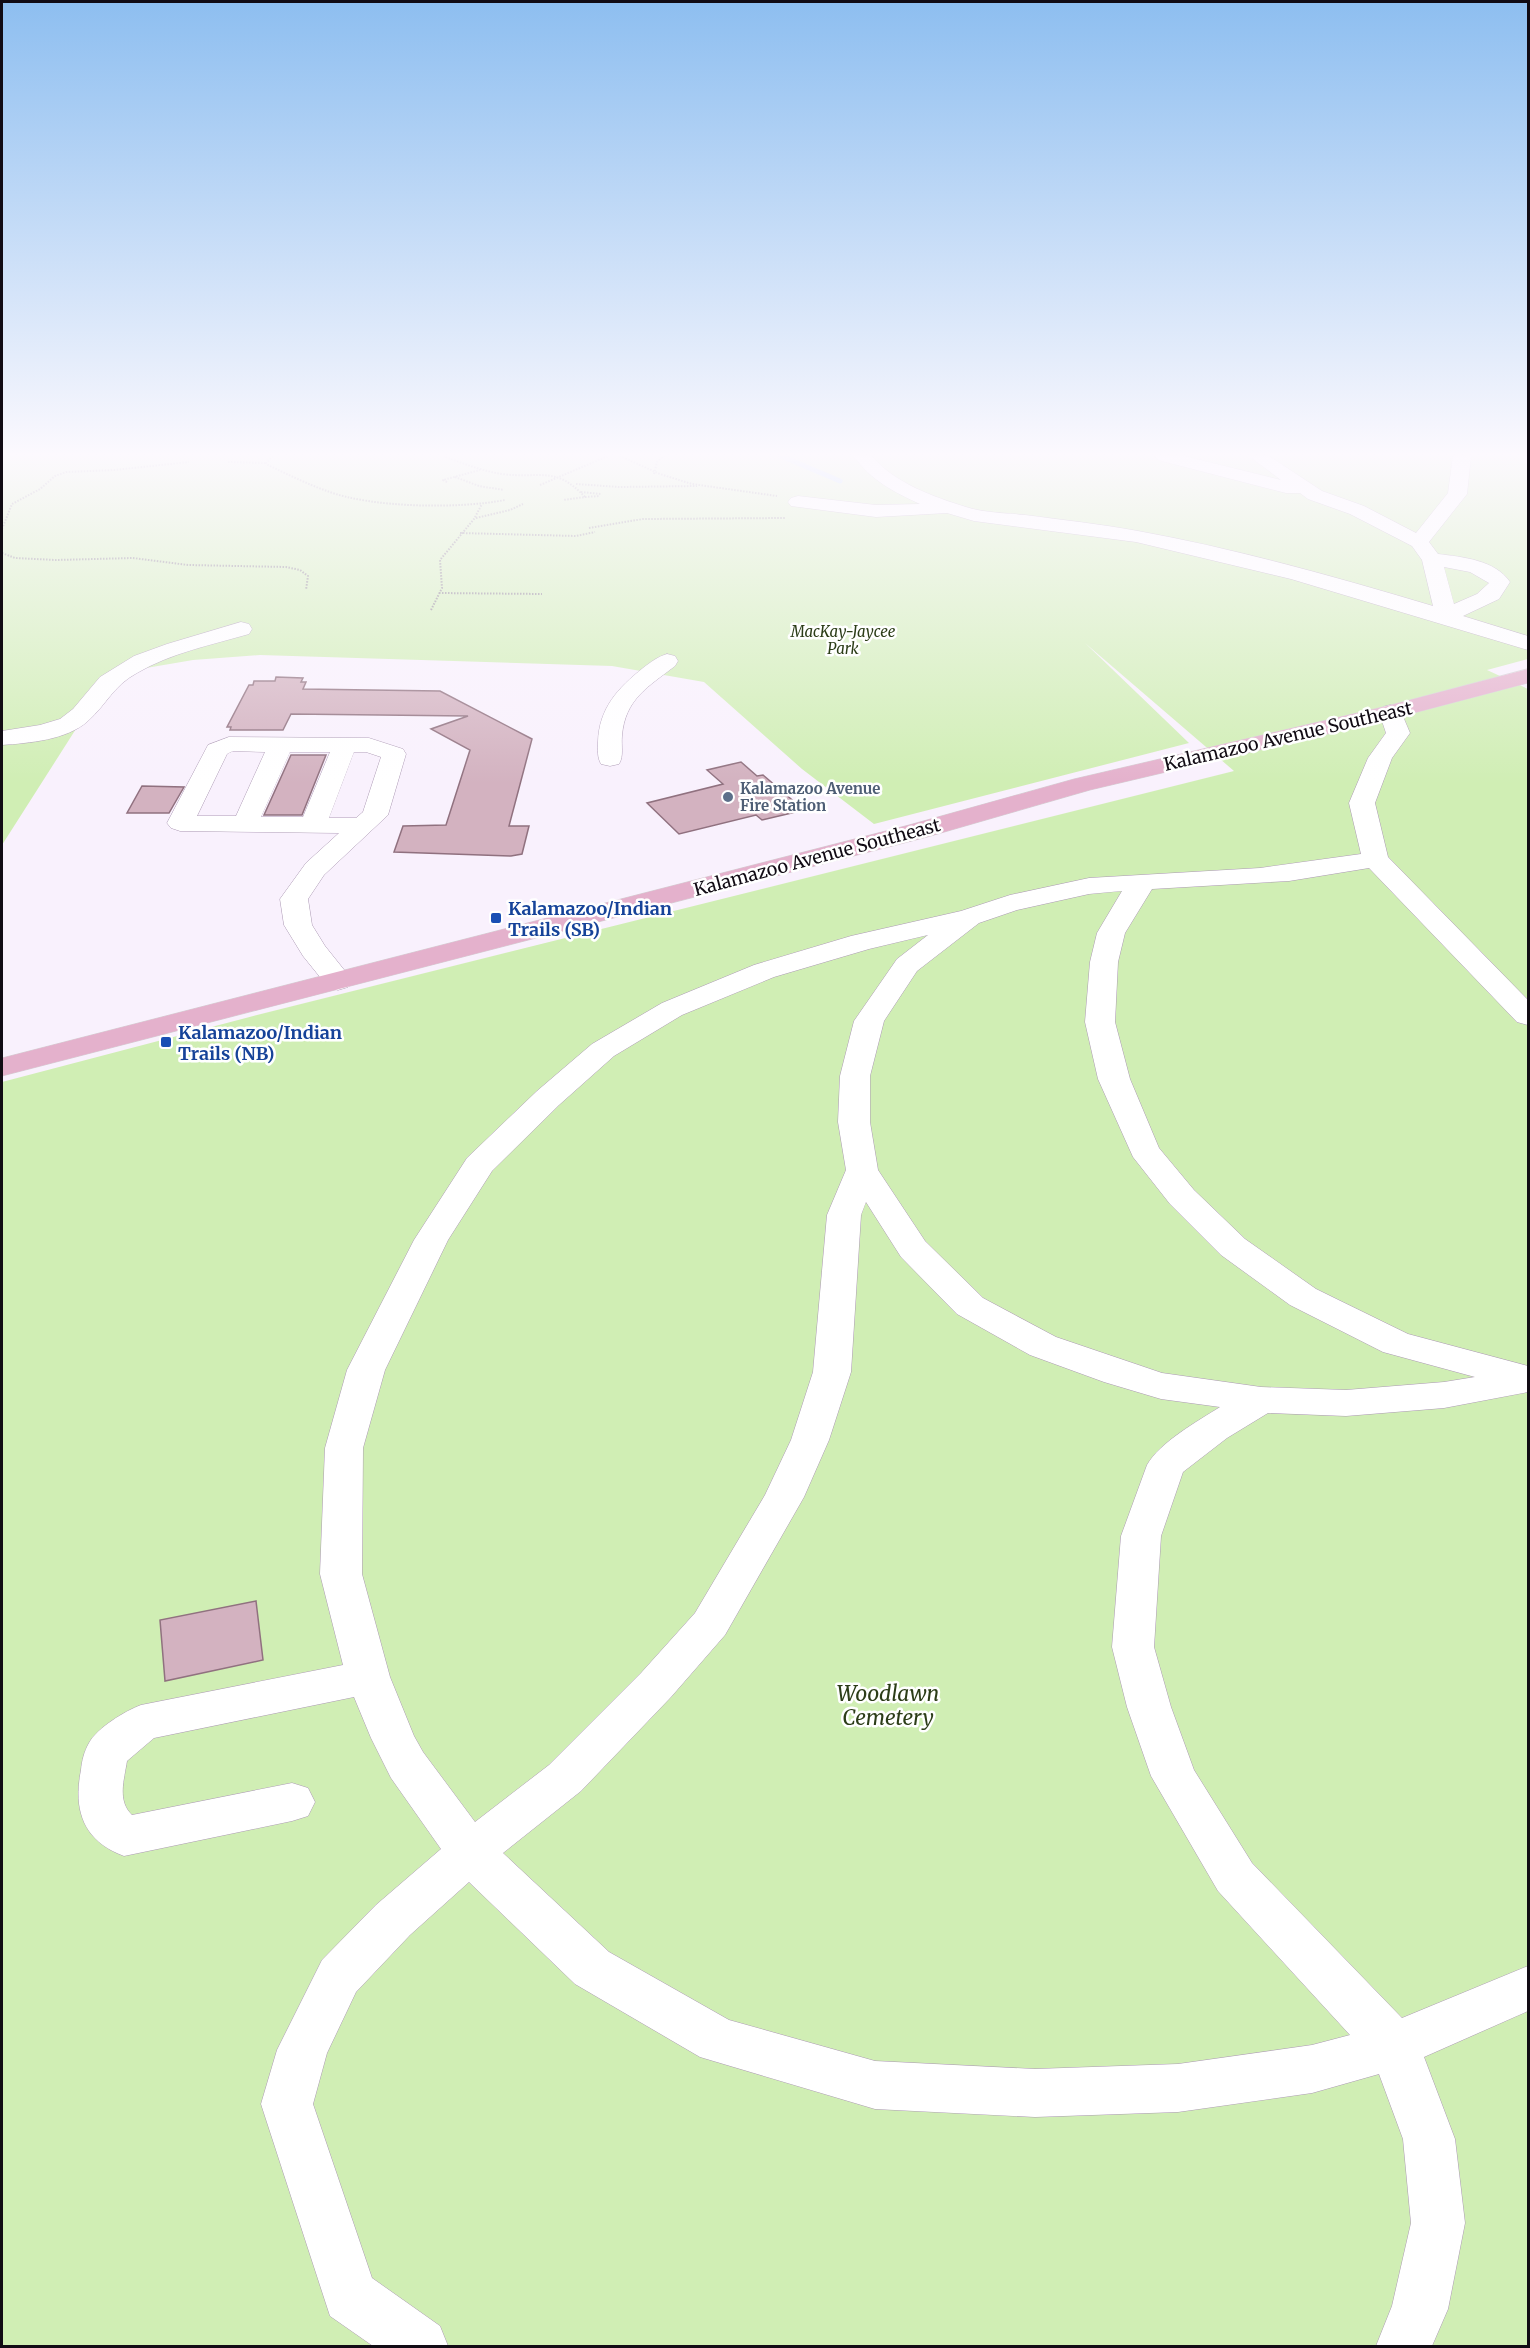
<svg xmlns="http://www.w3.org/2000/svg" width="1530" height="2348" font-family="Merriweather,serif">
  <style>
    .green { fill: #d0eeb4 }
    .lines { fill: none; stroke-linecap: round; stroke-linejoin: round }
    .stream { stroke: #a5cdfb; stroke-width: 5 }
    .building { fill: #d3b2c0; stroke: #90717f; stroke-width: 1.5 }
    .minor-casing { stroke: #ac99b4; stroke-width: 1 }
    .major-casing { stroke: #d4d3d5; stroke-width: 1 }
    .path { stroke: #88818b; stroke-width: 2; stroke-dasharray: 1.5 1.5; stroke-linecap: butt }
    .minor { fill: #fff; fill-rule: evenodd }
    .major { fill: #e4b1cc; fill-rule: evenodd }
    .service-dot { fill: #5c6f8a; stroke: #fff; stroke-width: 2 }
    .transit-dot { fill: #1a4fb4; stroke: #fff; stroke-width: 2 }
    .labels { text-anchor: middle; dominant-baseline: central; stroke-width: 5; stroke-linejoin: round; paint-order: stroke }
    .far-park-label { font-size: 15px; font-style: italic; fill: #2c3d18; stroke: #fff }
    .far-service-label { font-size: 15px; font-weight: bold; fill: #4e5e75; stroke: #fff; text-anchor: start }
    .street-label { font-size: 18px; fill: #110b14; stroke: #fff }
    .transit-label { font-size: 18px; font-weight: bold; fill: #164399; stroke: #fff; text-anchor: start }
    .near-park-label { font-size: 21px; font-style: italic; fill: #2c3d18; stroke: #fff }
  </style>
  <rect width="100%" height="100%" fill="#f9f1fd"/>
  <path class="green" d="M2,456H1521L1528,466V659L1487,670L1528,689V2346H2V1082L261,1014L1234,771L1085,643L1189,743L874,824L802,769L704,682L612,666L260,655L193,660L111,674L2,845Z"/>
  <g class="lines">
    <path class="stream" d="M781,456L840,481"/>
  </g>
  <path class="building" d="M276,677L303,678L301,682H306L303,689L440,691L532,739L509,826H529L522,854L511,856L394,852L403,826L446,825L470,750L431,729L468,716L291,714L283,730H230L231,727H227L249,685H253L254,681H275Z
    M291,755H326L302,815H264Z
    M741,762L757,776L763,775L804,810L762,820L756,815L679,834L647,803L723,784L707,770Z
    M142,786L184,787L169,813H127Z
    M256,1601L263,1660L165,1681L160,1620Z"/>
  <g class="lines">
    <defs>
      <path id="minor" d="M854,456H872C894,483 934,497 966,507C985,513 1006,513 1025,515C1063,520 1100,524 1138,531C1237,549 1336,577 1433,606L1422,560L1412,546L1350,514L1308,499L1300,493H1286L1158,460L1155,456H1184L1281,480L1249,456H1269L1322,491L1364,506L1416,533L1448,493L1453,456H1471L1467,494L1429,542L1438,554C1463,557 1495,560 1510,582L1499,599L1463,616L1528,636V650L1291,579L1136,542L974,521L947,513L876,517L791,506L788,502L791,498L798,496L876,505L920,504C894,492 870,480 854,456ZM1444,567L1470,572L1489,583L1477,594L1454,604Z
        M241,622L249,624L252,629L249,634C211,645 171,653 137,673C113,686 107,704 88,721C67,740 29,743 2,745V731L40,725L60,719L73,709L100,677L134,656L167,644Z
        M667,654L675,656L678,661L675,666C648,687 625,699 622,736C621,746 624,756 619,764L610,766L601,764C597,757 598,750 598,742C599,708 618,688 643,668C651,662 657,657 667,654Z
        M1391,705L1399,707L1410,733L1392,758L1375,803L1388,857L1528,1000V1025L1517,1022L1369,868L1289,881L1152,889L1125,933L1118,962L1115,1022L1130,1079L1159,1148L1194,1190L1245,1239L1316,1289L1408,1334L1528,1366V1392L1444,1408L1346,1416L1268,1413L1227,1438L1183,1472L1161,1536L1154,1647L1171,1707L1194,1770L1252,1863L1402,2018L1528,1966V2011L1424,2057L1455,2139L1465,2223L1448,2309L1432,2346H1376L1392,2306L1411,2223L1403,2139L1379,2074L1312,2093L1178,2112L1035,2117L875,2109L700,2057L575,1984L469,1882L410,1935L356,1992L327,2053L313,2104L372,2278L440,2326L448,2346H373L330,2316L261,2104L277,2050L322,1960L376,1905L441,1849L391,1778L371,1738L354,1697L154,1738L127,1761C124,1780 117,1801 132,1815L292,1783L308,1788L315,1802L308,1816L292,1821L124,1856C83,1841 73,1810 81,1770C82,1760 84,1752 89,1743C97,1728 125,1711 141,1705L343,1665L320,1574L325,1448L347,1370L414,1240L467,1158L537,1091L592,1044L662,1003L754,965L851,936L961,911L1010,895L1089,878L1260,868L1361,854L1349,803L1368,758L1386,733L1379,712L1383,707ZM1122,891L1097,933L1090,962L1085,1022L1098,1079L1133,1157L1170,1204L1221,1255L1290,1305L1383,1352L1475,1377L1444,1382L1346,1390L1261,1387L1162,1373L1056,1337L983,1298L925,1241L878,1170L870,1122V1076L884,1021L917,971L979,923L1017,910L1089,894ZM928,935L897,959L854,1021L840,1076L838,1122L846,1170L827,1215L813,1372L791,1440L765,1495L695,1613L641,1673L549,1765L475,1822L423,1752L414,1736L390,1677L362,1574L363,1448L385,1370L448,1240L492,1171L559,1105L614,1056L682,1015L774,977L869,949ZM866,1202L901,1257L957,1314L1030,1355L1104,1382L1161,1399L1220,1407C1198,1421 1160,1442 1147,1465L1121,1536L1112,1647L1127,1707L1151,1776L1218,1891L1350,2035L1312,2045L1178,2064L1035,2069L875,2061L729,2020L609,1952L503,1853L581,1791L671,1697L725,1635L804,1497L829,1440L851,1372L861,1215Z
        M229,737L369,738L403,749L406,754L388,815L324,875L308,899L312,925L325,946L353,981L348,987L338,990L328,987L303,956L284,925L280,899L306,863L339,833L180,831L171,828L167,823L208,745ZM233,751L265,752L236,816H197L227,754ZM290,752H330L303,817H261ZM354,752H366L381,757L363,812L356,818H329Z"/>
      <path id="major" d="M1528,669V683L1391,719L1090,790L927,837L2,1076V1058L909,825L1074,779L1387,706Z"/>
    </defs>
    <use href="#minor" class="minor-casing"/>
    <use href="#major" class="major-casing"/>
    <path class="path" d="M273,456L266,463L268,465C287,474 307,484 327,491C371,508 459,509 505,500
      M443,456C462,463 482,471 502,474C540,479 555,465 585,497L563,500
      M620,456L660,474L692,484L777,496
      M228,462L266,463
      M654,474L657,462L664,456
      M455,477L479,486L504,490
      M447,482L443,480L480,470
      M576,484L619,487L697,486
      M540,485L608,456
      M581,492L601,494
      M585,497L600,496
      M476,518L510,510L523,504
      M589,528L643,519L786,518
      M2,529L12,504L40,489L55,476L66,472L114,470L189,462
      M460,533L576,536L595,532
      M2,553L15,558L56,560L133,558L188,565L286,567L300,570L308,576L306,590
      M439,593L542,594
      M431,610L442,588L440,560L474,519L482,504"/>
    <use href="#minor" class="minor"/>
    <use href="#major" class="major"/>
  </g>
  <linearGradient id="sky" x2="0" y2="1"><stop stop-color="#8dbef0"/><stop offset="0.58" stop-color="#fcf9fe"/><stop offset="1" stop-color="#fcf9fe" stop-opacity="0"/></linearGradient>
  <rect width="1530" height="784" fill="url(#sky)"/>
  <circle class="service-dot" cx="728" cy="797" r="6"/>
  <g class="transit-dot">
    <rect x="490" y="912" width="12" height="12" rx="3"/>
    <rect x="160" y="1036" width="12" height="12" rx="3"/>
  </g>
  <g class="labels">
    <g class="far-park-label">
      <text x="843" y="631">MacKay-Jaycee<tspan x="843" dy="17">Park</tspan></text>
    </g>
    <g class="far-service-label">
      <text x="740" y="788">Kalamazoo Avenue<tspan x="740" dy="17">Fire Station</tspan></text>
    </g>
    <g class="street-label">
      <text transform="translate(1288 736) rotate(-13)">Kalamazoo Avenue Southeast</text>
      <text transform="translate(817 857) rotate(-15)">Kalamazoo Avenue Southeast</text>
    </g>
    <g class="transit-label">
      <text x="508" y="908">Kalamazoo/Indian<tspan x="508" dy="21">Trails (SB)</tspan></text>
      <text x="178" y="1032">Kalamazoo/Indian<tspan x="178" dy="21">Trails (NB)</tspan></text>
    </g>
    <g class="near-park-label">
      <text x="888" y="1693">Woodlawn<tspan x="888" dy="24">Cemetery</tspan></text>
    </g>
  </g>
  <rect width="1530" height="2348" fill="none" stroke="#110b14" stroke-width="6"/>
</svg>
